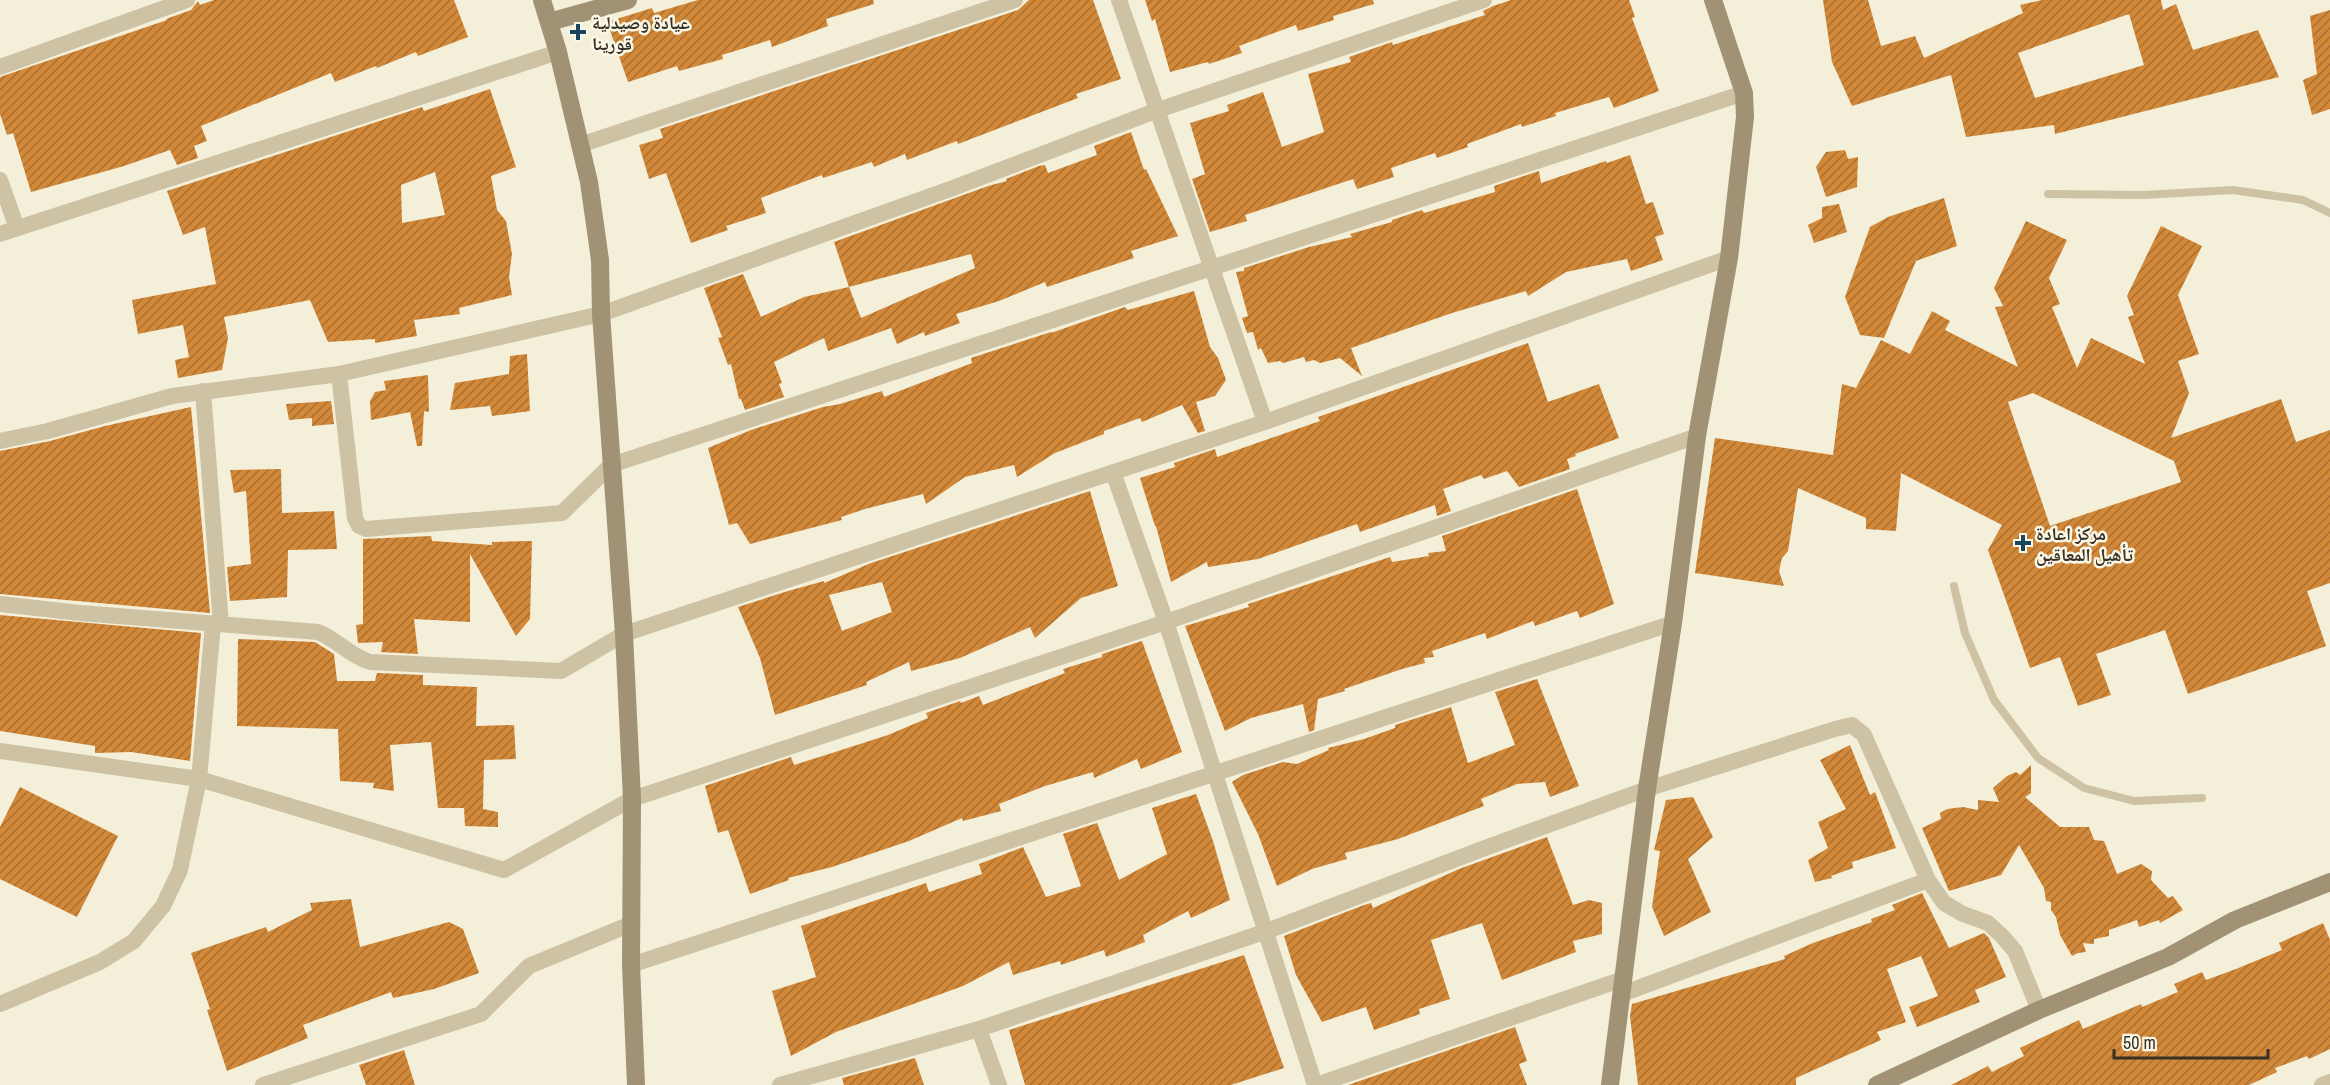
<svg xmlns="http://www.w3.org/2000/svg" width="2330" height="1085" font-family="'Archivo Narrow','Noto Naskh Arabic',sans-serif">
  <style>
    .building { fill: url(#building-hatch); fill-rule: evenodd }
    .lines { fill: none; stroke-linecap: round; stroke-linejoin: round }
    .lane { stroke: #cdc2a4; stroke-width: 8 }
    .street { stroke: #cdc2a4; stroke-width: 16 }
    .secondary { stroke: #a19175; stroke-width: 18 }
    .poi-dot { fill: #18465e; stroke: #fbf7e6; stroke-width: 2 }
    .labels { text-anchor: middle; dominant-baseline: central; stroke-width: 5; stroke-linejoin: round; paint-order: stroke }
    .poi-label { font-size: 18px; font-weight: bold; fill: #383126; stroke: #fbf7e6; text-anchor: start }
  </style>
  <defs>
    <pattern id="building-hatch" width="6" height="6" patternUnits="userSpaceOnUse" patternTransform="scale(1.5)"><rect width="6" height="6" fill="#d28839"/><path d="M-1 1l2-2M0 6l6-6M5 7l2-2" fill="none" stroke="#ab7030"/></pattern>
  </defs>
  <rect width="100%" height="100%" fill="#f4efd9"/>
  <path class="building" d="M214,0H454L468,37L418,56L416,52L377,68L376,66L335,82L331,73L201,126L207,141L194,146L198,158L177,165L170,150L124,166L31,192L13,133L7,135L0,114V77L167,20L166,19L191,10L198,1L200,5Z
    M698,0H873L874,4L826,19L828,26L772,47L770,40L722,55L723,59L679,71L677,66L628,82L607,22L652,8L654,13Z
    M1029,0H1093L1121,79L1076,94L1078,98L958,144L957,141L907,160L905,154L874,167L872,162L823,178L822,175L761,198L766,213L726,226L728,230L691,243L666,173L649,179L639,145L663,138L660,129L1018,10Z
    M1145,0H1373L1374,4L1333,16L1334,20L1298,31L1296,25L1239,46L1242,53L1209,64L1208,62L1170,72L1155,19L1152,21Z
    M1511,0H1629L1635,17L1632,18L1659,91L1614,108L1609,97L1555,113L1556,116L1522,127L1521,124L1467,144L1468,147L1437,158L1435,153L1391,168L1394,177L1357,189L1353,179L1245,215L1247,221L1210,232L1192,179L1205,174L1190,123L1229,111L1227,105L1263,92L1282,147L1324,132L1308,74L1351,62L1349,57L1392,42L1393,45L1485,15L1483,11L1493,6Z
    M1823,0H1868L1881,46L1915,36L1924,58L2023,13L2020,5L2042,0H2161L2163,10L2176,4L2193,50L2258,30L2279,77L2055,134L2054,125L1966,137L1951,75L1852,106L1832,62ZM2129,14L2144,65L2035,98L2018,53Z
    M2330,10V109L2312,115L2303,80L2317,74L2310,16Z
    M490,89L516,167L491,176L497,210L506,221L512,254L509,277L512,295L459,308L460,314L414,320L417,336L375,343V339L328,342L310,300L224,317L228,338L222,370L178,378L175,360L189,357L183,325L138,334L132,300L216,284L205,227L183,235L167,191L422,107L424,111ZM435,172L445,215L402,223L401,185Z
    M1131,132L1144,170L1146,169L1178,236L1131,251L1134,258L1047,287L1045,282L999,301L956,314L960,323L925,336L924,332L897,344L891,328L828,351L824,338L774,362L782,383L779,384L784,397L745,410L741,399H739L731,364L728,365L718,338L722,337L704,288L743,274L761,317L804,297L849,287L834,242L988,186L1007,181L1006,179L1039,166L1045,165L1048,173L1097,155L1094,146ZM971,254L975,268L861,318L849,287Z
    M1845,150L1848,159L1858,157L1857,187L1826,197L1816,167L1826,152Z
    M1630,155L1646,204L1653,202L1664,234L1655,237L1663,260L1631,271L1627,259L1566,272L1528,296L1526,291L1452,313L1351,348L1362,376L1340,358L1320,363L1314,360L1306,362L1304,357L1283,363L1280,361L1268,363L1261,348L1258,350L1253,332L1247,333L1242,318L1248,316L1236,272L1244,271V268L1309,247L1352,237L1350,234L1392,222V220L1422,210L1424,213L1495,192L1494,186L1539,171L1541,183L1606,161L1607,163Z
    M1944,198L1957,246L1916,261L1884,338L1860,335L1845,297L1870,227L1888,217Z
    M1839,204L1847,232L1814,243L1808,225L1822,218V207Z
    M2026,221L2067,240L2049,278L2060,304L2052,307L2077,368L2091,338L2145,364L2128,317L2134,315L2127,296L2161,226L2202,246L2178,295L2199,354L2178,361L2189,393L2171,438L2281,399L2296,442L2330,430V583L2307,591L2326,646L2188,694L2165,630L2096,654L2111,695L2078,706L2060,657L2030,668L1988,550L2002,525L1901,473L1896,531L1866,529V518L1798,488L1788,551L1782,558L1779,571L1784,586L1695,573L1715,438L1833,455L1842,384L1856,388L1881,340L1910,354L1932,311L1950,321L1945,330L2018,367L1995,307L2003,306L1994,288ZM2033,393L2174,461L2181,482L2050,526L2008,402Z
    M1194,291L1210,347L1218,358L1226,380L1215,396L1196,402L1205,431L1198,433L1182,405L1142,422L1140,418L1104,431V434L1055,453L1017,477L1014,465L965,477L926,504L923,494L865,509L841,517L842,520L750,544L737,523L729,525L708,448L751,430L823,407L840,404L882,391L884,397L972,363L971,358L974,357L1051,332V333L1125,307L1128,310Z
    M1528,343L1548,402L1599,384L1619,438L1575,454L1576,456L1567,459L1570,469L1519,487L1507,471L1484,479L1481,475L1443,489L1451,511L1437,516L1435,505L1360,532L1357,524L1258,559L1208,567L1207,562L1171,582L1156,526H1155L1140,478L1175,467L1174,463L1215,449L1217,457L1320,421L1318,417Z
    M527,354L530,411L492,416L490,406L450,410L455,383L509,374L510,356Z
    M428,375L429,412L424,411L422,446H417L410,412L371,420L370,401L375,392L386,390L384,381Z
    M331,401L334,424L312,426V418L289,420L286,404Z
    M191,407L210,613L0,594V451L50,441L105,426Z
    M281,469L282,513L334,511L337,549L288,550L287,597L230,601L227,567L251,564L246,491L234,493L230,470Z
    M1577,489L1614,604L1580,618L1577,611L1535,626L1533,621L1487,639L1485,633L1432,651L1434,657L1424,658L1425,663L1402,669L1344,689L1345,691L1318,699L1314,730L1309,732L1303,704L1251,718L1225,731L1185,626L1249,607L1248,604L1390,557L1392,562L1429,556L1428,553L1446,551L1442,536Z
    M1090,491L1118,586L1081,598L1035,638L1030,627L960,658L911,671L909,662L866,682L867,685L775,715L760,658L738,607L788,591L824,581V583L871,563ZM882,582L892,612L842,631L829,595Z
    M431,536L432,541L492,545V542L532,541L530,619L516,636L470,554V622L414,619L418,654L381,652L383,642L358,643L356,625L363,624V539Z
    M0,615L201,633L190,761L131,752L95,753V746L0,731Z
    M238,639L315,642L334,654L337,681H375L377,673L423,675V685L477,687L476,726L514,725L516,759L484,760L483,809L498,812V827L465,826L464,808H438L431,742L390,745L394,791L373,788L374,783L340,781L338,729L237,726Z
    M1142,641L1182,752L1141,769L1137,759L1094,778L1093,772L1045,786L999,804L1001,811L963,821L962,818L909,841L832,867L788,878L789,880L750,894L728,830L718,833L705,786L791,757L794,765L832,753L888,735L928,718L926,713L960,701L961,703L979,696L983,705L1065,673L1063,669L1102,657V654Z
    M1537,679L1579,786L1550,797L1545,782L1517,784L1481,799L1484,806L1398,839L1345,853L1347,859L1312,869L1277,886L1258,834L1232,782L1243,775L1283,762L1297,764L1329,750L1328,748L1364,739L1395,728V725L1451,707L1468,763L1515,745L1495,692Z
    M1850,745L1870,795L1875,792L1896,848L1852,862L1853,868L1831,876L1832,878L1815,882L1808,860L1828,848L1818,822L1846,809L1820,760Z
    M2031,765V793L2025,797L2060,827H2089L2094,840L2104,841L2117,874L2141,864L2152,871L2151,880L2168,898L2173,896L2183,910L2160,923L2159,920L2139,927L2137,920L2109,930V936L2094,939V944L2083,943L2086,952L2078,953L2072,956L2060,935L2056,917L2051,910V902L2046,901L2044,888L2019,845L2001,875L1949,891L1922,828L1941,819L1940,813L1947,809L1963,807L1978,810V800L1999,802L1993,788L2007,776L2016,772L2020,775Z
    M20,787L118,836L77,917L0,879V827Z
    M1196,794L1213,841L1230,900L1191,918L1188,911L1143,935L1145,942L1106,957L1104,950L1061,965L1060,961L1013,975L1009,962L963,986L836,1032L791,1056L772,991L816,977L801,926L926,883L929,892L982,874L979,864L1023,847L1046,897L1081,886L1063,834L1097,823L1119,880L1167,854L1152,808Z
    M1693,797L1713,837L1688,859L1711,912L1664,936L1652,907L1660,851L1654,850L1666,800Z
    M1547,837L1573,905L1589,900L1602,903V934L1573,941L1576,952L1502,980L1482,923L1431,940L1450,999L1419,1009L1420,1014L1374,1030L1366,1007L1322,1022L1296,975L1284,936L1364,905L1371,903L1373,908L1459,869Z
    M1922,893L1949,948L1984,933L1989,938L2006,977L1975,990L1980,1002L1917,1027L1909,1007L1938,996L1921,956L1887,969L1906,1022L1877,1032L1881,1040L1796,1078V1085H1638L1630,1016L1632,1004L1785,959L1784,956L1813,943L1872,922L1871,919L1895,910L1892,905Z
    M351,899L360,947L449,922L463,929L479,973L434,989L393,998L391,992L303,1025L308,1038L227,1071L207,1010L210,1009L191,953L266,927L268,932L312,910L310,903Z
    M2323,923L2330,940V1049L2309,1059L2307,1056L2275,1068L2277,1072L2249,1085H1951L1988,1066L1992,1072L2024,1056L2020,1048L2079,1020L2083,1029L2141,1004L2142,1007L2178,992L2174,984L2202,972L2206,980L2236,969L2282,950L2279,943Z
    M1244,955L1284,1068L1231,1085H1025L1009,1030Z
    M1515,1027L1527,1061L1519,1064L1527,1085H1348Z
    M404,1050L415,1085H366L359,1065Z
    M915,1058L924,1085H844L842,1078Z"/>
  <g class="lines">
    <path class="lane" d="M2048,194L2143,195L2233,190L2303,200L2330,213
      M1954,586L1965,633L1994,700L2038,758L2084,788L2134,801L2202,798"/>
    <path class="street" d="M1119,0L1265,422
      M0,67L187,0
      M580,145L1015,0
      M0,180L17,228
      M0,234L558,52
      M339,374L355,518L359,526L366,529L562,513L611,465L1744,93
      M203,391L221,624
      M0,441L48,431L172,396L339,374L601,314L953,188L1158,110L1484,0
      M1113,472L1166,622L1315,1085
      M0,604L80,613L318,632C338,640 348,655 370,662L561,671L624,634L1265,422L1729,258
      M0,751L199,779L504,870L632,799L1166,622L1697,436
      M631,965L1673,623
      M1622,994L1928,880
      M0,1004L100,962L134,941L163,906L180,870L199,779L213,624
      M979,1029L999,1085
      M263,1085L481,1014L529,966L631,924
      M780,1085L979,1029L1267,931L1485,848L1647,789L1835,729L1852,725L1864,735L1928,880L1944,903L1963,914L1988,923L2002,936L2015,951L2039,1010
      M1316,1085L1623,979
      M2322,1085L2330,1082"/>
    <path class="secondary" d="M542,0L558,52L589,182L600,260L601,314L624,634L632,799L631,965L636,1085
      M549,22L628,0
      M1610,1085L1647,789L1673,623L1697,436L1729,258L1745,117L1744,93L1713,0
      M1877,1085L2039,1010L2168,957L2235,920L2330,882"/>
  </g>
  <g class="poi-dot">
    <path d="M575 23h6v6h6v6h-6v6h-6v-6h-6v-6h6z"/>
    <path d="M2020 534h6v6h6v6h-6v6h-6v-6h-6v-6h6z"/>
  </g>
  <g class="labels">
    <g class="poi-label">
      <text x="592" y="22">عيادة وصيدلية<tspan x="592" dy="21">قورينا</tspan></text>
      <text x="2036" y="533">مركز اعادة<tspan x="2036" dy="21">تأهيل المعاقين</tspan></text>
    </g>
  </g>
  <path d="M2114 1049v9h154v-9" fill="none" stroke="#383126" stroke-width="3"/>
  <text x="2123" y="1049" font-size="18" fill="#383126" stroke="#fbf7e6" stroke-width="4.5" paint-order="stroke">50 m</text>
</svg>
